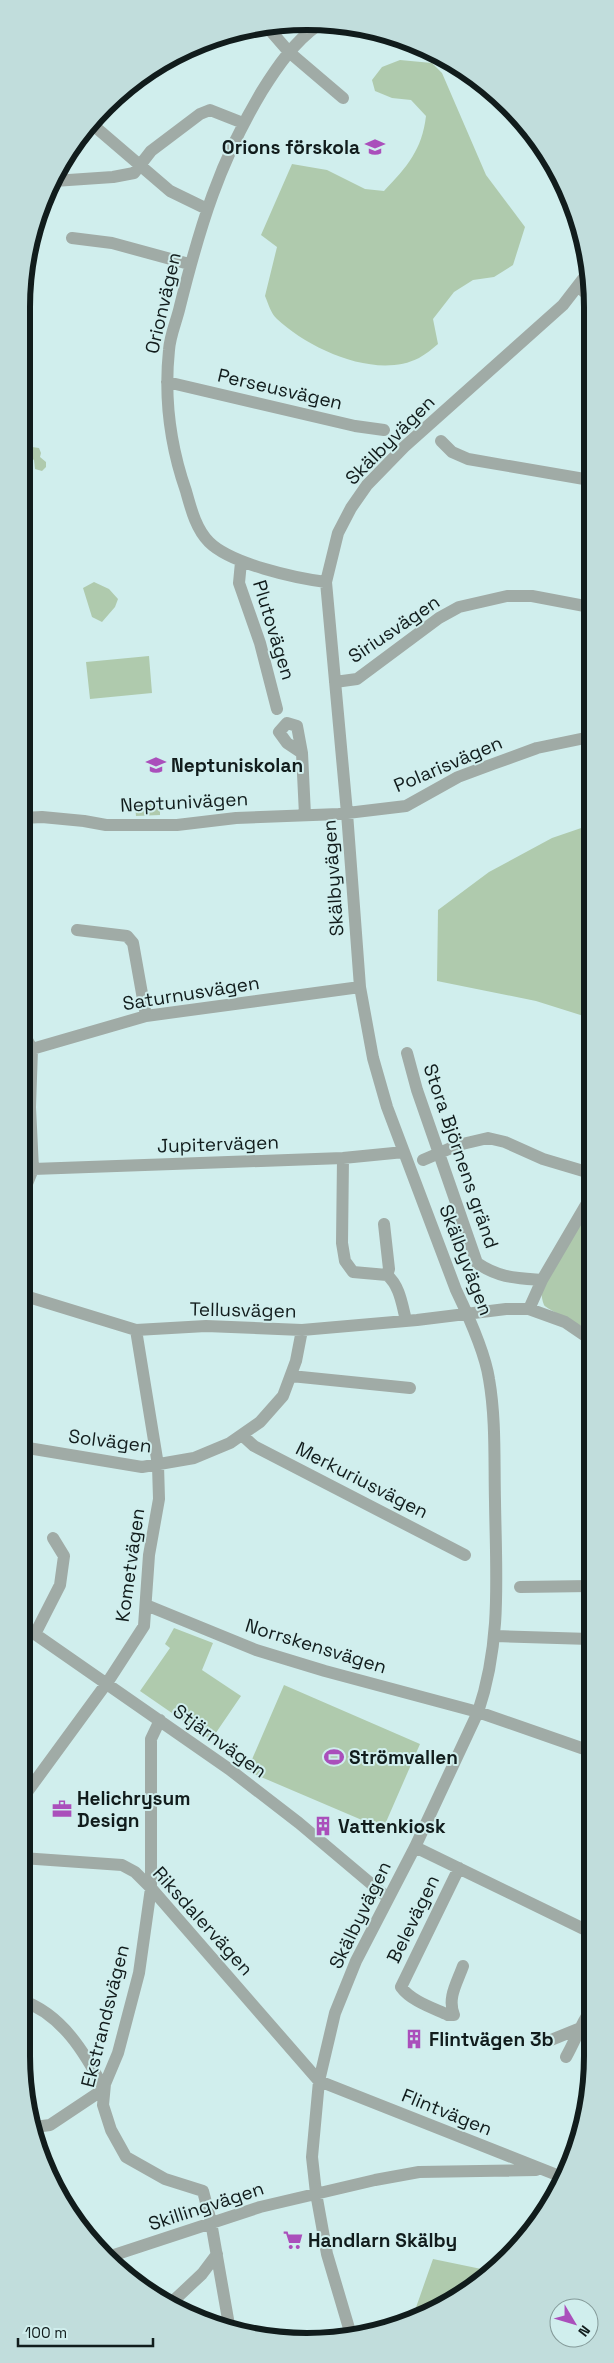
<svg xmlns="http://www.w3.org/2000/svg" width="614" height="2363" font-family="'Space Grotesk',sans-serif">
  <style>
    .green { fill: #afcaad }
    .lines { fill: none; stroke-linecap: round; stroke-linejoin: round }
    .minor { stroke: #a0aba6; stroke-width: 12 }
    .labels { text-anchor: middle; dominant-baseline: central; stroke-width: 4; stroke-linejoin: round; paint-order: stroke }
    .poi-label { font-size: 19px; font-weight: bold; fill: #111c1c; stroke: #d0eeed; text-anchor: start }
    .street-label { font-size: 19px; fill: #111c1c; stroke: #d0eeed }
    .rim { fill: none; stroke: #111c1c; stroke-width: 6 }
  </style>
  <rect width="100%" height="100%" fill="#d0eeed"/>
  <path class="green" d="M400,60L432,63L442,73L486,175L525,227L513,265L494,277L473,280L454,292L433,319L438,344C432,349 426,354 419,358C376,380 309,349 277,319C271,314 268,303 265,296L277,247L261,235L292,164L327,170L365,189L384,191C407,167 422,150 426,116L411,100L392,98L375,91L372,80L382,67Z
    M32,447L39,448L41,453L40,457L46,462V467L42,471L35,469L34,460L28,456V451Z
    M94,582L109,589L118,599L115,607L102,622L92,617L83,588Z
    M149,656L152,693L90,699L86,662Z
    M160,802V815L136,816L135,804Z
    M590,825V1018L536,1001L437,981L438,910L489,872L552,838Z
    M590,1202V1258L582,1272L581,1283L582,1293L590,1304V1331C583,1326 546,1309 544,1305C542,1301 542,1296 541,1292Z
    M174,1628L213,1643L202,1670L241,1696L211,1740L140,1691L170,1648L165,1644Z
    M284,1685L420,1744L383,1829L247,1771Z
    M433,2259L491,2271L481,2283L413,2316Z"/>
  <g class="lines">
    <path class="minor" d="M318,25C294,42 277,67 262,91C219,163 200,226 180,306C177,320 170,335 169,350C164,398 170,445 186,491C191,509 196,529 209,542C231,564 295,578 326,582
      M269,29L289,52L343,98
      M93,125L170,191L207,209
      M54,181L113,177L134,173L151,151L200,114L210,110L243,123
      M72,238L112,243L189,264
      M579,287L590,297
      M167,382L355,426L384,430
      M441,441L452,452L468,459L590,480
      M241,562L239,583L260,643L277,709
      M335,682L357,679L439,618L459,607L507,596H532L590,607
      M302,753L297,726L287,723L279,732L287,743L302,753L305,815
      M23,818L42,817L84,821L106,825H177L236,818L339,814L406,806L458,777L493,764L537,748L590,737
      M77,930L127,936L133,943L146,1016
      M32,1049L146,1016L360,987
      M407,1053L417,1090L477,1263C499,1278 516,1278 542,1280
      M343,1158L342,1243L345,1261L353,1272L387,1275C400,1286 402,1305 406,1320
      M423,1160L458,1145L488,1138L505,1142L543,1159L590,1173
      M33,1169L343,1158L404,1152
      M22,1196L33,1169L30,1107L32,1049L23,1032
      M384,1224L389,1269L387,1275
      M22,1295L136,1330L206,1326L302,1330L417,1320L506,1309H529L565,1322L590,1339
      M529,1309L542,1280L590,1198
      M291,1376L410,1388
      M243,1436L254,1446L465,1555
      M22,1447L142,1467L194,1458L230,1443L260,1422L283,1396L296,1361L302,1330
      M520,1587L590,1586
      M146,1605L256,1650L325,1671L478,1712L590,1751
      M22,1625L229,1769L299,1823L388,1898
      M35,1634L60,1585L64,1556L53,1538
      M496,1636L590,1639
      M160,1720L151,1739V1888L139,1973L118,2053L105,2084L103,2105L111,2130L126,2157L165,2179L203,2191L211,2222L229,2325
      M22,1799L109,1680L144,1626L149,1555L159,1499L158,1465L136,1330
      M415,1847L590,1932
      M22,1858L122,1865L135,1872L151,1888L319,2081L562,2177
      M459,1868L401,1987C411,2001 433,2008 448,2015H454C447,1998 457,1983 463,1966
      M21,2000C62,2014 85,2053 104,2089L50,2125L35,2127
      M551,2040L578,2029
      M566,2057C575,2041 580,2026 590,2011
      M108,2257L260,2207L375,2180L419,2172L536,2170
      M170,2304L202,2274L217,2254
      M351,2335L327,2254L316,2193L312,2157L319,2081L335,2013L356,1961L415,1847L478,1712C502,1641 496,1575 495,1501C494,1461 496,1419 489,1379C485,1352 468,1315 456,1290L387,1107L373,1058L360,987L347,813L326,582L338,533L351,508L367,485L404,447L563,305L590,270"/>
  </g>
  <defs>
    <symbol id="school-bare" viewBox="-9 -9 18 18"><path d="M0-5L7-2L0 1L-7-2ZM-4 1L0 2.5L4 1V4Q0 6-4 4Z" fill="#aa4fbb" stroke="#d0eeed" stroke-width="2.5" paint-order="stroke"/></symbol>
    <symbol id="stadium-bare" viewBox="-9 -9 18 18"><path d="M0-5a6.5 5 0 1 0 0 10a6.5 5 0 1 0 0-10ZM-3.5-1.8h7v3.6h-7Z" fill="#aa4fbb" stroke="#d0eeed" stroke-width="2.5" paint-order="stroke"/></symbol>
    <symbol id="office-bare" viewBox="-9 -9 18 18"><path d="M-6-3h4V-5.5h4V-3h4V5H-6ZM-1-4.5V-3h2v-1.5ZM-6 0V1H6V0Z" fill="#aa4fbb" stroke="#d0eeed" stroke-width="2.5" paint-order="stroke"/></symbol>
    <symbol id="building-bare" viewBox="-9 -9 18 18"><path d="M-4-6H4V6H1V3H-1V6H-4ZM-2.5-4.3h1.7v1.8h-1.7ZM.8-4.3h1.7v1.8H.8ZM-2.5-1h1.7V.8h-1.7ZM.8-1h1.7V.8H.8Z" fill="#aa4fbb" stroke="#d0eeed" stroke-width="2.5" paint-order="stroke"/></symbol>
    <symbol id="supermarket-bare" viewBox="-9 -9 18 18"><path d="M-6-5.5h2.5l.6 2H6L4.5 2H-2.5L-4.4-4H-6ZM-1.5 3.2a1.3 1.3 0 1 0 .1 0ZM3 3.2a1.3 1.3 0 1 0 .1 0Z" fill="#aa4fbb" stroke="#d0eeed" stroke-width="2.5" paint-order="stroke"/></symbol>
  </defs>
  <g fill-rule="evenodd">
    <use href="#school-bare" x="361" y="133" width="28" height="28"/>
    <use href="#school-bare" x="142" y="751" width="28" height="28"/>
    <use href="#stadium-bare" x="320" y="1743" width="28" height="28"/>
    <use href="#office-bare" x="48" y="1795" width="28" height="28"/>
    <use href="#building-bare" x="309" y="1812" width="28" height="28"/>
    <use href="#building-bare" x="400" y="2025" width="28" height="28"/>
    <use href="#supermarket-bare" x="279" y="2226" width="28" height="28"/>
  </g>
  <g class="labels">
    <g class="poi-label">
      <text x="360" y="147" text-anchor="end">Orions förskola</text>
      <text x="171" y="765">Neptuniskolan</text>
      <text x="349" y="1757">Strömvallen</text>
      <text x="77" y="1798">Helichrysum<tspan x="77" dy="22">Design</tspan></text>
      <text x="338" y="1826">Vattenkiosk</text>
      <text x="429" y="2039">Flintvägen 3b</text>
      <text x="308" y="2240">Handlarn Skälby</text>
    </g>
    <g class="street-label">
      <text transform="translate(163 303) rotate(-77)">Orionvägen</text>
      <text transform="translate(280 389) rotate(13)">Perseusvägen</text>
      <text transform="translate(390 440) rotate(-45)">Skälbyvägen</text>
      <text transform="translate(394 629) rotate(-34)">Siriusvägen</text>
      <text transform="translate(274 630) rotate(73)">Plutovägen</text>
      <text transform="translate(448 764) rotate(-23)">Polarisvägen</text>
      <text transform="translate(184 802) rotate(-3)">Neptunivägen</text>
      <text transform="translate(333 878) rotate(-94)">Skälbyvägen</text>
      <text transform="translate(191 993) rotate(-9)">Saturnusvägen</text>
      <text transform="translate(218 1144) rotate(-2)">Jupitervägen</text>
      <text transform="translate(461 1156) rotate(71)">Stora Björnens gränd</text>
      <text transform="translate(466 1260) rotate(69)">Skälbyvägen</text>
      <text transform="translate(243 1310) rotate(1)">Tellusvägen</text>
      <text transform="translate(110 1441) rotate(7)">Solvägen</text>
      <text transform="translate(362 1480) rotate(27)">Merkuriusvägen</text>
      <text transform="translate(130 1565) rotate(-82)">Kometvägen</text>
      <text transform="translate(316 1646) rotate(17)">Norrskensvägen</text>
      <text transform="translate(220 1741) rotate(36)">Stjärnvägen</text>
      <text transform="translate(360 1915) rotate(-64)">Skälbyvägen</text>
      <text transform="translate(413 1919) rotate(-64)">Belevägen</text>
      <text transform="translate(203 1921) rotate(48)">Riksdalervägen</text>
      <text transform="translate(105 2016) rotate(-76)">Ekstrandsvägen</text>
      <text transform="translate(447 2112) rotate(22)">Flintvägen</text>
      <text transform="translate(206 2206) rotate(-18)">Skillingvägen</text>
    </g>
  </g>
  <path d="M0 0H614V2363H0ZM307 30H307A277 277 0 0 1 584 307V2056A277 277 0 0 1 307 2333H307A277 277 0 0 1 30 2056V307A277 277 0 0 1 307 30Z" fill="#c1dddc" fill-rule="evenodd"/>
  <path class="rim" d="M307 30H307A277 277 0 0 1 584 307V2056A277 277 0 0 1 307 2333H307A277 277 0 0 1 30 2056V307A277 277 0 0 1 307 30Z"/>
  <g transform="translate(574 2323) rotate(128)"><circle r="24" fill="#d0eeed" stroke="#849a99"/>
  <path d="M0-4L9 19L0 12L-9 19Z" fill="#aa4fbb"/>
  <text y="-8" font-size="14" font-weight="bold" text-anchor="middle" fill="#111c1c">N</text>
  </g>
  <path d="M18 2338v8h135v-8" fill="none" stroke="#111c1c" stroke-width="2.5"/>
  <text x="25" y="2338" font-size="15" fill="#111c1c" stroke="#d0eeed" stroke-width="4" paint-order="stroke">100 m</text>
</svg>
